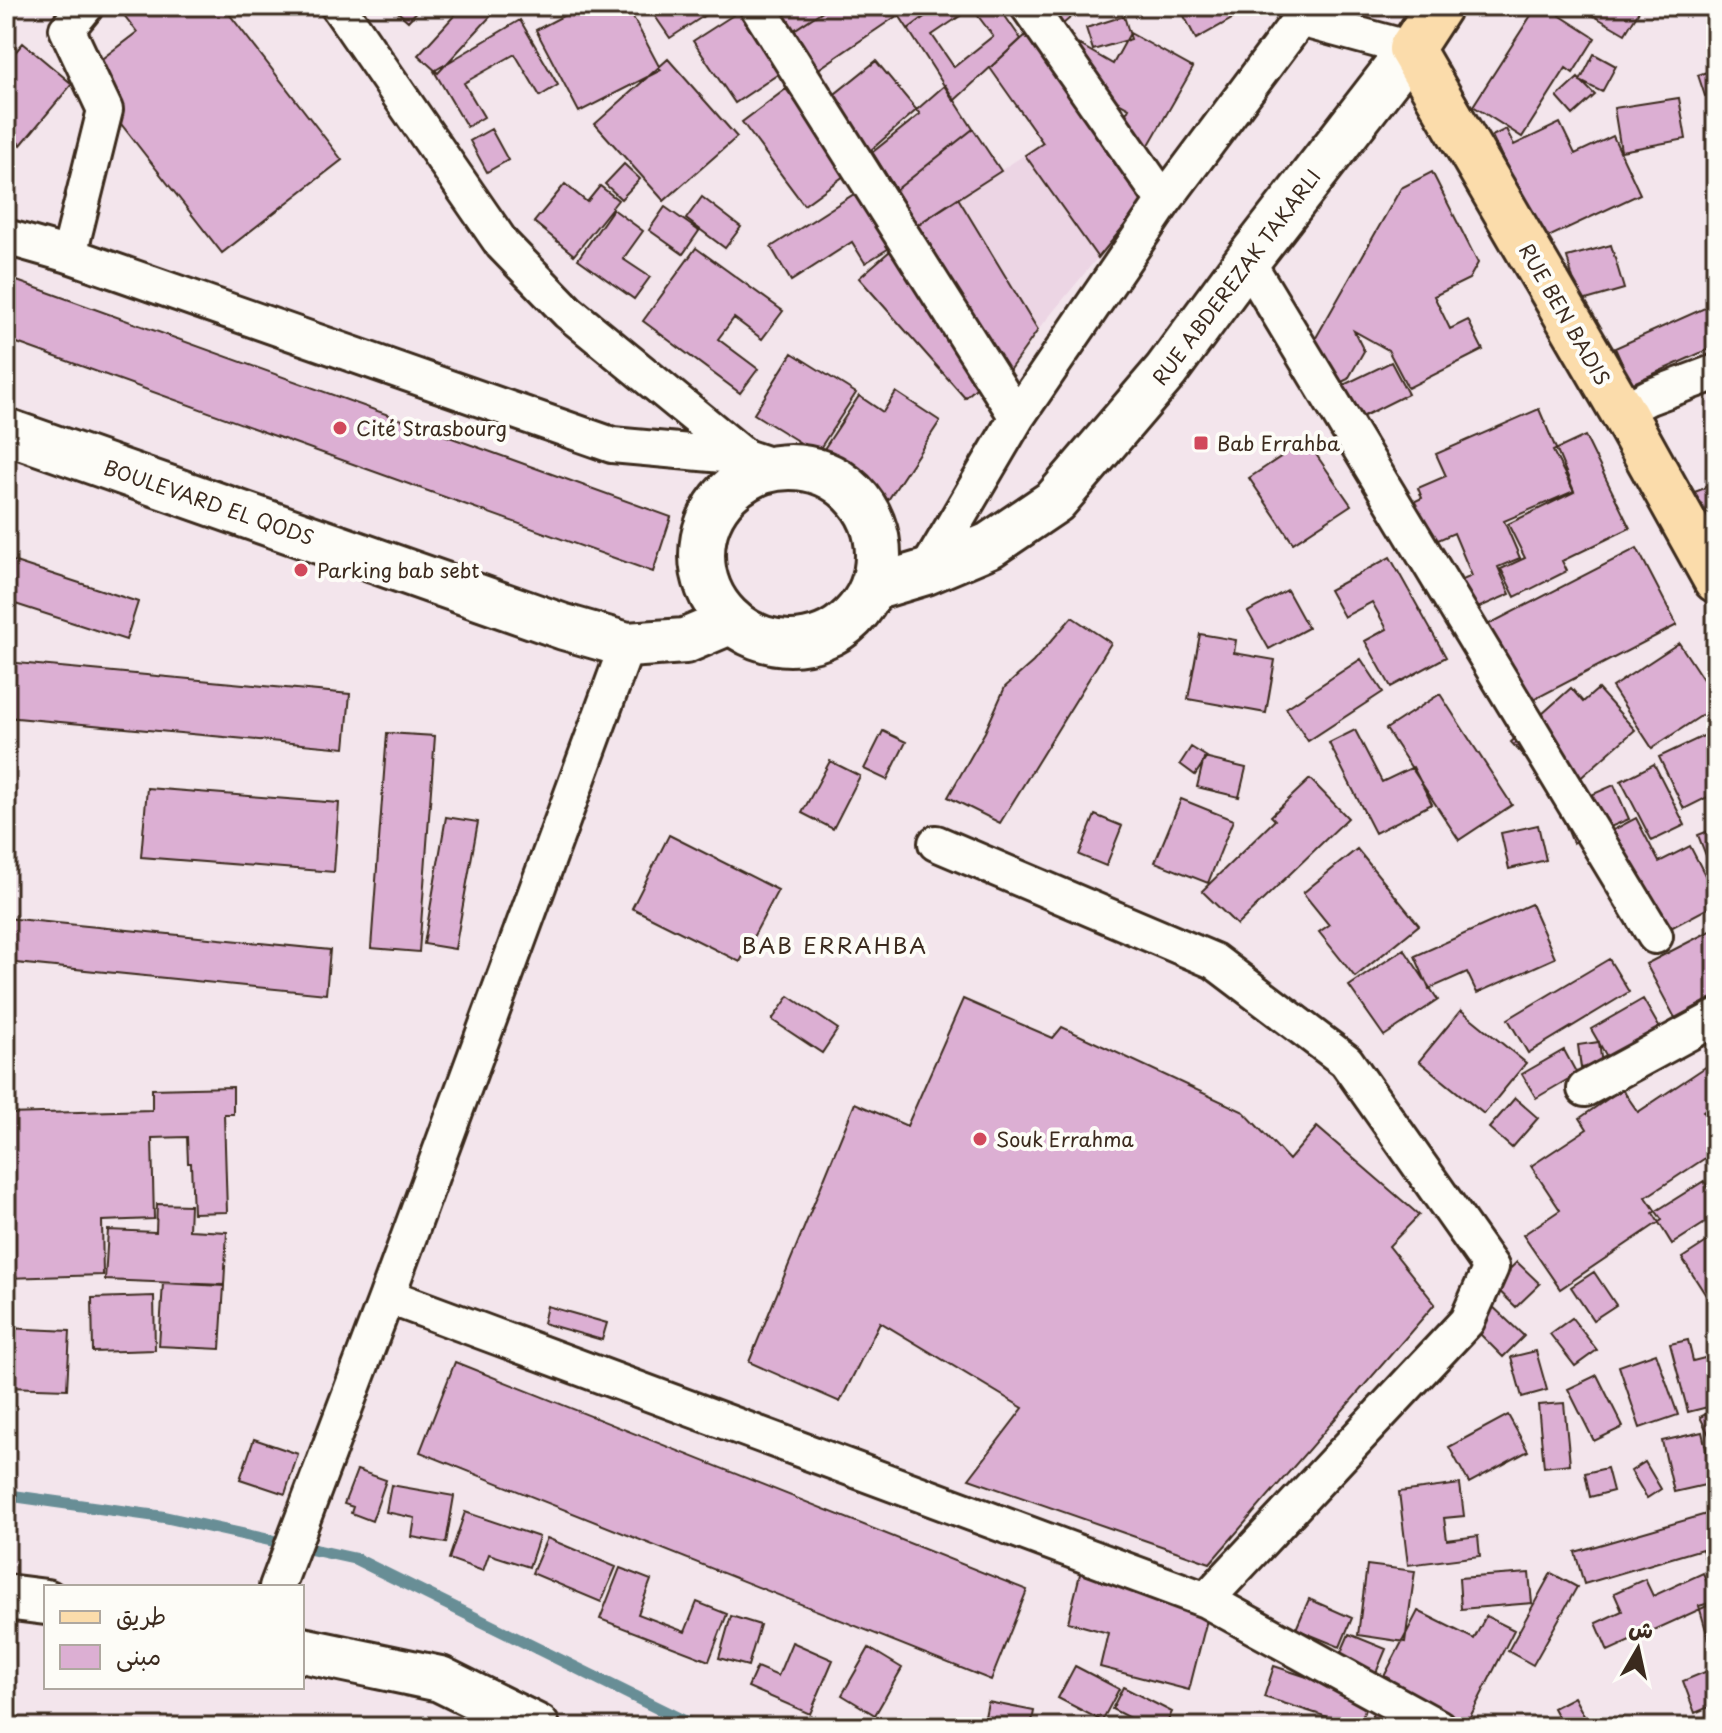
<svg xmlns="http://www.w3.org/2000/svg" width="1722" height="1733" font-family="'Playpen Sans','Playpen Sans Arabic',sans-serif">
  <style>
    .built { fill: #ecd5e4 }
    .lines { fill: none; stroke-linecap: round; stroke-linejoin: round }
    .stream { stroke: #688e96; stroke-width: 12 }
    .building { fill: #dcafd3; stroke: #3b2a1e; stroke-width: 2; fill-rule: evenodd }
    .street-casing { stroke: #3b2a1e; stroke-width: 40 }
    .secondary-casing { stroke: #3b2a1e; stroke-width: 50 }
    .primary-casing { stroke: #3b2a1e; stroke-width: 50 }
    .street { stroke: #fdfcf7; stroke-width: 34 }
    .secondary { stroke: #fdfcf7; stroke-width: 44 }
    .primary { stroke: #fbdcab; stroke-width: 44 }
    .poi-dot { fill: #d1495b; stroke: #fdfcf7; stroke-width: 3 }
    .labels { text-anchor: middle; dominant-baseline: central; stroke-width: 8; stroke-linejoin: round; paint-order: stroke }
    .street-label { font-size: 20px; fill: #3b2a1e; stroke: #fdfcf7 }
    .poi-label { font-size: 20px; fill: #3b2a1e; stroke: #fdfcf7; text-anchor: start }
    .neighbourhood-label { font-size: 22px; letter-spacing: 2px; fill: #3b2a1e; stroke: #fdfcf7 }
  </style>
  <rect width="100%" height="100%" fill="#f3e5ec"/>
  <filter id="ink" filterUnits="userSpaceOnUse"><feTurbulence type="fractalNoise" baseFrequency=".0125" numOctaves="2"/><feDisplacementMap in="SourceGraphic" scale="16" xChannelSelector="R" yChannelSelector="G"/><feConvolveMatrix kernelMatrix="1 2 1 2 8 2 1 2 1" color-interpolation-filters="sRGB"/></filter>
  <g filter="url(#ink)">
    <path class="built" d="M1029,32L1145,200L1038,330L1008,372L958,198L1043,143L990,68Z"/>
    <g class="lines">
      <path class="stream" d="M6,1495L164,1517L356,1559L696,1727"/>
    </g>
    <path class="building" d="M117,6H223L342,160L222,253L82,74L137,32Z
      M391,6H422L408,21Z
      M463,6H500L438,73L418,55Z
      M582,6H627L661,70L579,112L536,30Z
      M648,6H719L670,38Z
      M775,6H830L791,32Z
      M830,6H893L898,15L817,70L791,32Z
      M893,6H939L908,29Z
      M939,6H998L1021,39L954,101L908,29ZM972,8L993,36L954,67L932,35Z
      M1043,6H1084L1055,31Z
      M1179,6H1255L1196,39Z
      M1537,6H1545L1595,38L1573,73L1566,68L1522,137L1473,106Z
      M1577,6H1642L1625,34Z
      M738,12L780,73L735,103L693,41Z
      M1124,16L1131,39L1093,50L1086,28Z
      M520,20L558,85L540,96L515,54L464,83L484,117L467,127L434,71Z
      M1029,32L1145,200L1098,258L1025,155L1043,143L990,68Z
      M1130,33L1193,68L1142,157L1112,140L1129,108L1065,72L1080,45L1113,64Z
      M23,43L72,84L21,145L6,132V63Z
      M1594,54L1616,66L1602,92L1580,81Z
      M668,59L737,137L664,201L595,124Z
      M876,61L920,114L864,159L820,106Z
      M1716,69V92L1705,96L1698,75Z
      M1578,78L1595,95L1573,115L1557,97Z
      M945,85L973,129L896,190L871,150Z
      M786,89L848,173L804,205L742,122Z
      M1679,98L1686,139L1621,151L1614,108Z
      M1560,123L1575,154L1613,136L1640,194L1542,240L1492,136L1506,129L1514,145Z
      M491,129L508,160L487,172L470,141Z
      M973,129L1001,171L917,225L896,190Z
      M624,164L640,179L621,199L605,184Z
      M1432,172L1478,263L1469,279L1434,296L1450,329L1468,320L1483,350L1408,388L1388,350L1354,331L1364,351L1348,379L1323,391L1305,357L1401,188Z
      M565,184L587,202L600,186L618,200L574,255L534,222Z
      M862,189L896,244L865,263L852,242L791,281L771,247Z
      M702,197L741,227L725,248L686,219Z
      M958,198L1038,330L1008,372L917,225Z
      M665,207L699,231L683,254L649,230Z
      M613,209L643,231L623,259L650,277L634,299L578,259Z
      M1611,245L1624,289L1579,302L1567,257Z
      M696,248L783,311L762,339L734,318L718,339L758,369L740,393L643,321Z
      M890,251L995,371L965,398L859,278Z
      M6,277L671,517L653,572L6,339Z
      M1707,307L1716,327V346L1631,384L1615,348Z
      M792,353L856,393L817,453L754,414Z
      M1391,362L1408,394L1348,424L1331,391Z
      M896,392L940,421L888,500L820,455L859,396L883,412Z
      M1539,409L1574,491L1504,521L1520,558L1498,567L1510,594L1450,620L1437,591L1472,576L1454,533L1422,547L1405,506L1422,498L1418,488L1446,476L1436,454Z
      M1585,436L1630,528L1562,561L1567,571L1515,597L1501,569L1525,558L1508,524L1574,492L1553,451Z
      M1306,440L1351,505L1293,543L1249,478Z
      M1716,484V570L1681,497Z
      M1637,548L1677,625L1506,714L1466,636Z
      M1390,557L1446,657L1391,687L1365,641L1387,629L1372,602L1344,617L1329,590Z
      M6,559L138,602L126,640L6,601Z
      M1287,590L1308,628L1269,649L1248,612Z
      M1072,617L1111,643L1000,823L948,797L985,732L1005,687L1033,662Z
      M1200,634L1236,640L1234,653L1275,660L1266,713L1188,699Z
      M1679,643L1716,699V706L1652,748L1612,687Z
      M1361,659L1383,692L1308,741L1286,708Z
      M6,662L350,694L345,748L6,717Z
      M1571,688L1583,702L1598,689L1635,730L1560,796L1511,742Z
      M1440,694L1512,805L1459,840L1386,729Z
      M1355,730L1382,782L1413,767L1432,804L1375,833L1329,743Z
      M1716,730V793L1684,809L1659,757Z
      M883,731L906,742L887,780L864,769Z
      M387,733L435,736L419,952L371,948Z
      M1191,747L1207,757L1195,775L1180,764Z
      M1204,758L1246,768L1239,797L1197,787Z
      M830,761L860,776L833,829L802,813Z
      M1654,764L1685,825L1652,841L1621,781Z
      M1310,779L1348,818L1237,925L1202,891L1275,820L1271,816Z
      M1614,785L1629,819L1573,843L1559,809Z
      M147,788L339,803L334,872L141,857Z
      M1181,799L1233,820L1208,883L1155,862Z
      M1095,815L1122,826L1106,866L1079,855Z
      M446,817L478,822L455,949L424,944Z
      M1636,818L1659,862L1690,846L1716,896V904L1669,929L1598,838Z
      M1538,825L1546,860L1509,869L1501,833Z
      M1716,828V881L1698,835Z
      M669,835L778,890L740,962L632,908Z
      M1357,849L1419,925L1355,977L1319,932L1329,925L1303,893Z
      M1531,904L1555,958L1477,993L1467,972L1429,989L1415,956Z
      M6,918L330,950L326,994L6,962Z
      M1716,928V996L1675,1018L1646,964Z
      M1404,949L1438,1000L1384,1036L1349,986Z
      M1609,959L1629,992L1528,1053L1508,1019Z
      M789,996L838,1029L822,1053L772,1020Z
      M963,999L1053,1038L1062,1027L1244,1112L1289,1160L1317,1127L1419,1215L1389,1246L1435,1304L1210,1563L969,1479L1023,1408L880,1322L840,1402L749,1362L855,1103L907,1126Z
      M1643,999L1662,1032L1610,1062L1591,1029Z
      M1461,1010L1526,1063L1484,1114L1419,1061Z
      M1599,1042L1602,1065L1581,1068L1578,1045Z
      M1564,1050L1577,1074L1536,1098L1522,1074Z
      M1716,1060V1102L1703,1111L1716,1129V1151L1646,1197L1662,1220L1560,1289L1523,1235L1560,1210L1531,1166L1587,1129L1580,1118L1622,1089L1638,1112Z
      M233,1087V1114H224L227,1212L193,1213L191,1163H188L187,1137L152,1138L154,1219L102,1221L103,1275L6,1278V1114L152,1110V1089Z
      M1515,1098L1538,1118L1512,1148L1489,1128Z
      M1704,1181L1716,1200V1216L1672,1244L1653,1213Z
      M157,1204L190,1205L189,1230L227,1232L224,1285L105,1280L108,1230L156,1232Z
      M1716,1236V1311L1682,1258Z
      M1517,1262L1540,1284L1516,1307L1493,1285Z
      M1594,1272L1616,1305L1593,1320L1571,1287Z
      M163,1283L224,1286L220,1349L159,1346Z
      M154,1296L155,1350L93,1352L92,1298Z
      M1490,1304L1524,1336L1503,1357L1470,1324Z
      M547,1306L607,1323L602,1340L543,1323Z
      M1572,1318L1597,1350L1575,1366L1550,1334Z
      M6,1328L70,1331L67,1389L6,1387Z
      M1688,1340L1693,1361L1716,1355V1405L1688,1412L1670,1344Z
      M1536,1351L1547,1390L1522,1397L1511,1357Z
      M1656,1353L1678,1415L1640,1428L1619,1366Z
      M455,1362L1027,1590L991,1680L420,1452Z
      M1597,1375L1623,1427L1594,1441L1568,1389Z
      M1564,1403L1570,1464L1544,1467L1538,1405Z
      M1716,1409V1437L1711,1439L1700,1417Z
      M1508,1415L1528,1451L1469,1483L1449,1447Z
      M1702,1432L1714,1483L1674,1492L1662,1441Z
      M254,1439L298,1454L285,1494L240,1479Z
      M1645,1462L1661,1489L1647,1498L1631,1471Z
      M1607,1468L1613,1491L1590,1497L1585,1473Z
      M357,1470L386,1480L372,1521L351,1513L353,1507L344,1504Z
      M1460,1484L1464,1516L1444,1518L1447,1540L1478,1536L1480,1556L1408,1565L1399,1492Z
      M391,1485L454,1496L446,1543L412,1537L415,1518L386,1512Z
      M465,1512L539,1537L529,1567L489,1554L483,1571L449,1559Z
      M1710,1513L1716,1534V1585L1713,1586L1702,1549L1584,1584L1575,1552Z
      M547,1538L616,1567L601,1602L532,1573Z
      M1367,1565L1415,1571L1405,1642L1358,1635Z
      M1082,1566L1209,1612L1189,1690L1100,1667L1108,1633L1068,1622Z
      M620,1568L651,1580L638,1614L685,1632L697,1602L727,1614L709,1661L600,1619Z
      M1529,1573L1532,1603L1461,1609L1459,1578Z
      M1551,1573L1577,1587L1533,1665L1508,1651Z
      M1703,1573L1716,1602L1608,1651L1596,1623L1622,1611L1614,1593L1645,1579L1653,1596Z
      M1309,1599L1352,1618L1340,1647L1296,1629Z
      M1716,1601V1665L1699,1606Z
      M1418,1611L1474,1639L1486,1616L1514,1630L1465,1727H1455L1378,1688Z
      M731,1616L760,1625L748,1666L719,1658Z
      M1349,1634L1386,1649L1376,1673L1339,1657Z
      M792,1642L833,1660L810,1714L748,1687L757,1667L778,1676Z
      M869,1648L902,1668L875,1715L842,1695Z
      M1075,1666L1119,1689L1102,1721L1058,1698Z
      M1274,1666L1307,1677L1309,1674L1370,1694L1359,1727L1264,1697Z
      M1712,1669L1716,1681V1704L1695,1713L1683,1681Z
      M1123,1687L1172,1712L1165,1727H1147L1112,1709Z
      M1574,1697L1590,1727H1563L1553,1708Z
      M988,1702L1034,1711L1031,1727H983Z
      M1375,1709L1416,1727H1367Z"/>
    <g class="lines">
      <defs>
        <path id="street" d="M86,6L67,29L105,110L69,255L612,445L745,457
          M338,6L502,244L568,312L745,457L775,467
          M757,6L1017,417
          M1028,6L1164,201
          M6,237L69,255
          M1247,261L1655,936
          M1622,411L1649,397L1716,372
          M926,572L1017,417L1164,201L1300,19L1411,49
          M627,645L387,1296L1206,1600L1438,1727
          M936,843L1214,961L1346,1061L1491,1267L1467,1321L1206,1600
          M1585,1089L1716,1018
          M277,1587L387,1296"/>
        <path id="secondary" d="M6,431L564,627L627,645L685,641L732,621
          M702 555a88 88 0 1 1 176 0a88 88 0 1 1-176 0Z
          M873,588L926,572L990,545L1055,501L1166,371L1247,261L1411,49
          M6,1597L46,1602
          M302,1650L440,1679L537,1727"/>
        <path id="primary" d="M1411,49L1622,411L1716,580
          M1411,49L1439,6"/>
      </defs>
      <use href="#street" class="street-casing"/>
      <use href="#secondary" class="secondary-casing"/>
      <use href="#primary" class="primary-casing"/>
      <use href="#street" class="street"/>
      <use href="#secondary" class="secondary"/>
      <use href="#primary" class="primary"/>
    </g>
  </g>
  <g class="poi-dot">
    <circle cx="340" cy="428" r="8"/>
    <rect x="1193" y="435" width="16" height="16" rx="4"/>
    <circle cx="301" cy="570" r="8"/>
    <circle cx="980" cy="1139" r="8"/>
  </g>
  <g class="labels">
    <g class="street-label">
      <text transform="translate(1236 277) rotate(-53)">RUE ABDEREZAK TAKARLI</text>
      <text transform="translate(1565 314) rotate(60)">RUE BEN BADIS</text>
      <text transform="translate(209 502) rotate(19)">BOULEVARD EL QODS</text>
    </g>
    <g class="poi-label">
      <text x="356" y="428">Cité Strasbourg</text>
      <text x="1217" y="443">Bab Errahba</text>
      <text x="317" y="570">Parking bab sebt</text>
      <text x="996" y="1139">Souk Errahma</text>
    </g>
    <g class="neighbourhood-label">
      <text x="835" y="944">BAB ERRAHBA</text>
    </g>
  </g>
  <rect width="1722" height="1733" fill="none" stroke="#fdfcf7" stroke-width="32"/>
  <rect x="16" y="16" width="1690" height="1701" fill="none" stroke="#3b2a1e" stroke-width="3" filter="url(#ink)"/>
  <rect x="44" y="1585" width="260" height="104" fill="#fdfcf7" stroke="#afa8a0" stroke-width="2"/>
  <rect x="60" y="1611" width="40" height="12" fill="#fbdcab" stroke="#afa8a0" stroke-width="2"/>
  <text x="116" y="1625" font-size="24" fill="#3b2a1e">طريق</text>
  <rect x="60" y="1645" width="40" height="24" fill="#dcafd3" stroke="#afa8a0" stroke-width="2"/>
  <text x="116" y="1665" font-size="24" fill="#3b2a1e">مبنى</text>
  <g transform="translate(1638 1649) rotate(9)" stroke="#fdfcf7" stroke-width="6" paint-order="stroke">
  <path d="M0-6L14 30L0 20L-14 30Z" fill="#3b2a1e"/>
  <text y="-12" font-size="22" font-weight="bold" text-anchor="middle" fill="#3b2a1e">ش</text>
  </g>
</svg>
